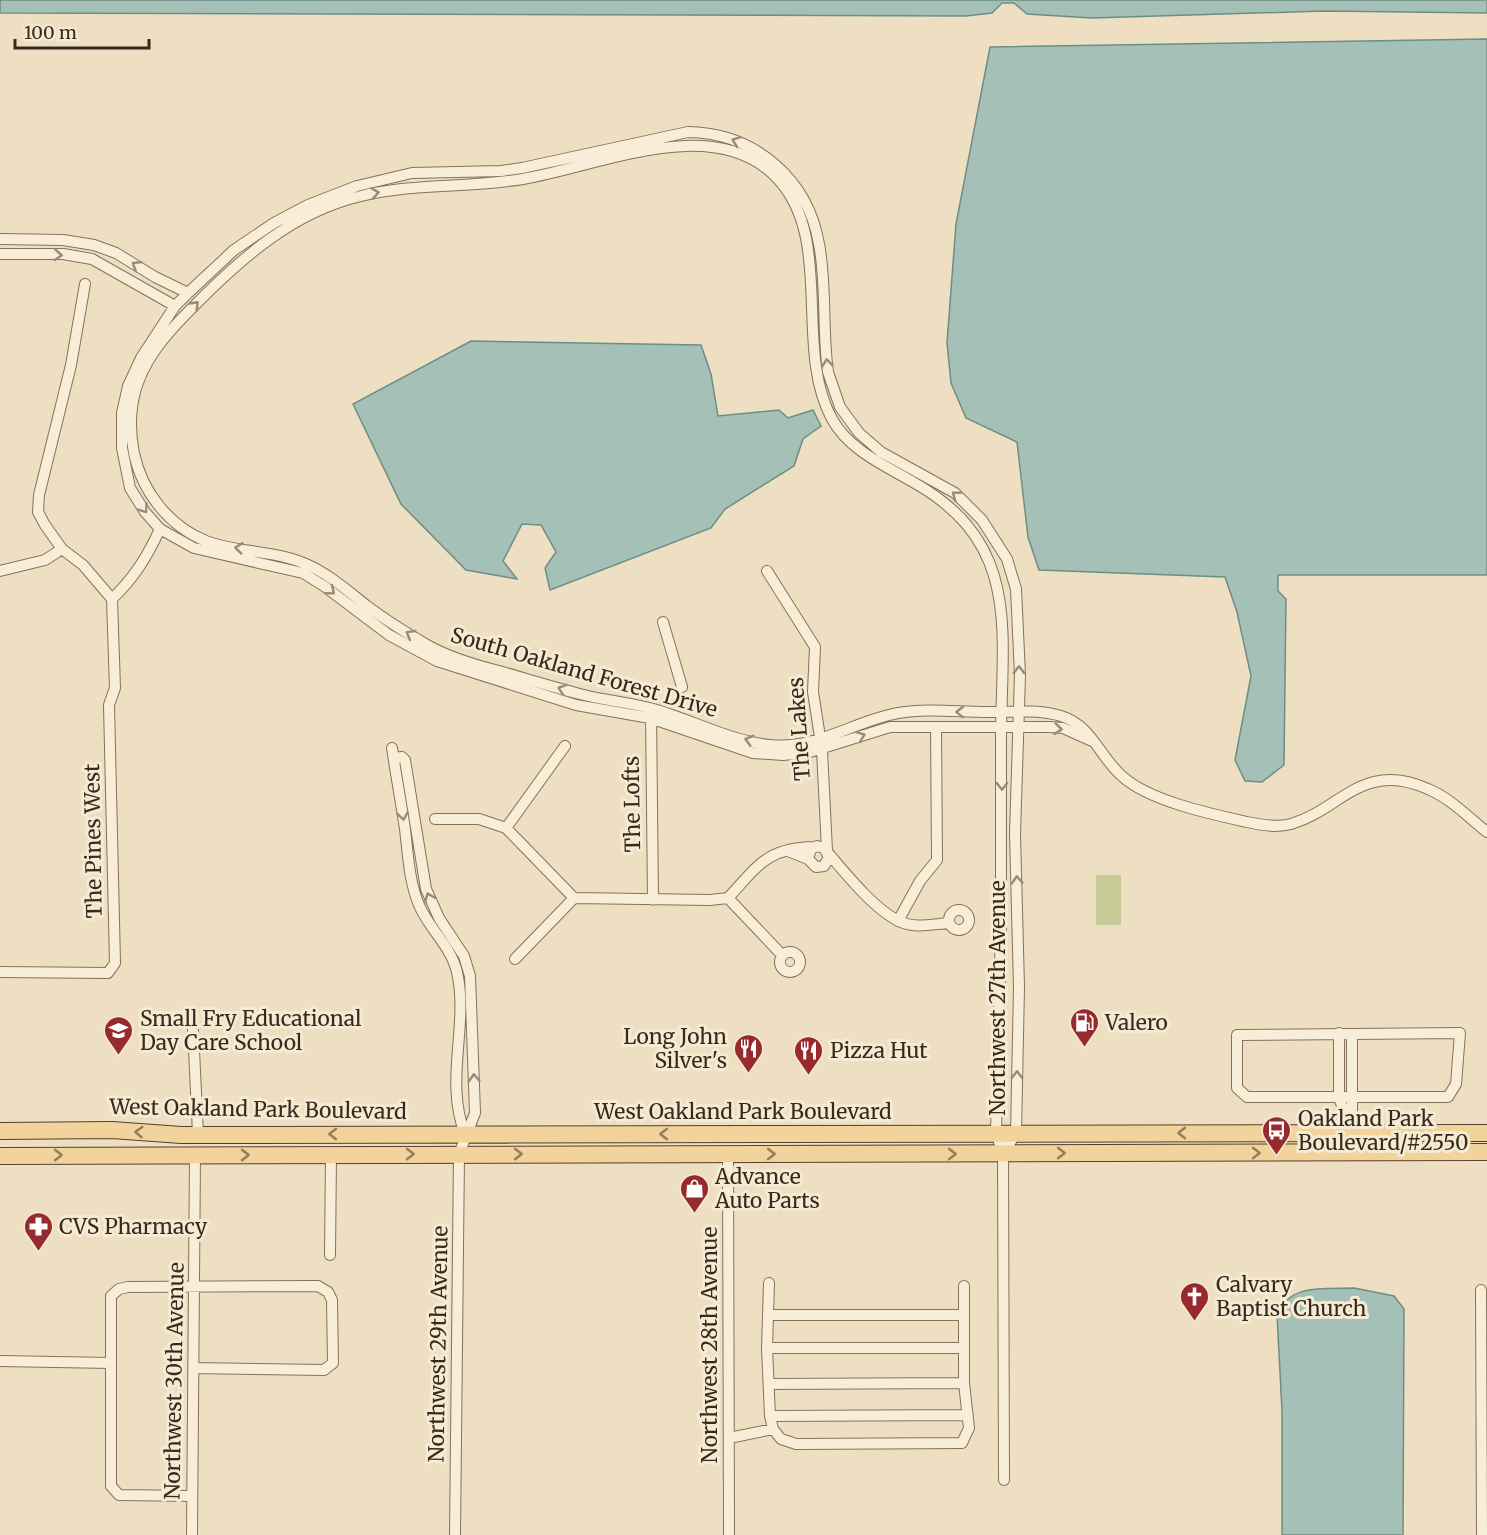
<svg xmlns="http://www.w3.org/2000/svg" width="1487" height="1535" font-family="Merriweather,serif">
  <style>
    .green { fill: #c7cc97 }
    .water { fill: #a5c0b7; stroke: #6c8e85; stroke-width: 1.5 }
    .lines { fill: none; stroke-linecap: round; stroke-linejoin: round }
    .street-casing { stroke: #88715a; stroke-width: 12 }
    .primary-casing { stroke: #553f2e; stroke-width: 18 }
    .street { stroke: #f8edd6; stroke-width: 10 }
    .primary { stroke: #f1d39b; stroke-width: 16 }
    .oneway { stroke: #988b7a }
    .oneway2 { stroke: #947e5c }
    .labels { text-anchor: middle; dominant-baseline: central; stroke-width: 6; stroke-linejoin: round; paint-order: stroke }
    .street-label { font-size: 21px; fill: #38291e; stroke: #f5ead2 }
    .poi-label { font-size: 21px; fill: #38291e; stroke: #f5ead2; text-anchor: start }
  </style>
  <rect width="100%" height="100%" fill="#eedfc3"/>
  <path class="green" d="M1096,875H1121V925H1096Z"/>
  <path class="water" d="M0,0H1487V13L1324,11L1092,18L1027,14L1014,3H1002L992,13L966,16L0,13Z
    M1487,39V575H1278V591L1286,599L1284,765L1262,782L1245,781L1235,760L1251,676L1237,612L1225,577L1039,570L1028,537L1017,442L966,418L951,383L947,343L956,224L990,47Z
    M471,341L701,345L711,374L718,416L779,410L788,418L813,410L821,426L803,439L794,466L725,509L711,528L550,590L545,568L556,552L541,525L522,524L503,561L517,579L466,570L401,504L353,404Z
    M1354,1288L1394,1296L1404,1309L1403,1535H1282V1411L1277,1315C1289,1283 1325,1289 1354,1288Z"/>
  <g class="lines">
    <defs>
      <path id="street" d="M0,239L63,240L94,245L116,253L155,277L188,293
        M0,254H63L92,259L175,306
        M85,284L71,365L39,495L38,512L45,525L62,549L83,565L112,599C134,578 147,557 160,529
        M0,571L45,560L62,549
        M767,571L815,647L813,692L822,750L827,850
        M663,622L682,687
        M651,711L653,900
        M392,748C396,775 401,802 405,829C408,854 409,881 419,905C429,929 451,946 457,972C469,1026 444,1080 465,1134
        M394,758L402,757L405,760L426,889L439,918L464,956L470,976L475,1113L459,1154L455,1535
        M435,819H479L506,828L574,898
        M506,828L565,746
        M788,851L808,859L816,867L824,866L829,857L824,848L817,846L811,849L808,859
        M829,854C846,874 875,910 899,921C914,929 933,924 949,923
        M728,898C758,866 766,848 814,847
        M728,898L782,955
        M949 920a10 10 0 1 1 20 0a10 10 0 1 1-20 0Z
        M898,921L920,881L937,860L936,727
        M780 962a10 10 0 1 1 20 0a10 10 0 1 1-20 0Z
        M515,959L574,898L710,900L728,898
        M0,972L108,973L115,963L109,705L115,688L112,599
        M193,1029L198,1134
        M1339,1033V1098L1343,1108L1340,1133
        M1460,1033L1456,1084L1448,1097H1247L1237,1088V1035Z
        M1352,1034V1133
        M728,1154L729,1535
        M1003,1154L996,1133L1001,926V728C1003,623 1018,541 913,482C884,465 849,450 832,419C793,348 835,239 777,178C714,112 600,166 523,179C469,188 414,183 361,196C292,212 239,260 191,309C171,329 149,353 139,380C130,402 129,429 134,453C142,492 169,526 206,541C238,553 274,550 306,564C329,574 348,591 367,606C387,621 408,634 429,646C451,658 475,665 499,671C527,679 556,688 584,695C608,701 633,703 657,710C694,721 731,741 770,745C816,750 854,721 898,713C927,708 958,712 987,712C1011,712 1037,709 1061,716C1093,726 1099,757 1123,777C1150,801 1211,814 1247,822C1261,825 1277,828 1291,824C1342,809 1362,760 1428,789C1450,798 1468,817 1487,832
        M330,1255L331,1155
        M769,1283L767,1348L770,1416L773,1429L781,1439L796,1444L962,1443L969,1428L964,1383V1286
        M1481,1290L1482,1535
        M768,1315H964
        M767,1348H963
        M0,1361L111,1363
        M769,1384L964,1383
        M770,1416L968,1415
        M729,1438L773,1429
        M1004,1480L1003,1154L1016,1133L1019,987L1015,834L1020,675L1016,589L1007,559L982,520L955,493L881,452L859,433L840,407L828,372C822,330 827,286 819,244C808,179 755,133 688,132L522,168L501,171L412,173L357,186L308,205L274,223L234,250L188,293L175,306L141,358L128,386L122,413V448L130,488L145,512L160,529L194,548L303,573L324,586L389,635L437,661L576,705L650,718L753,753L783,755L810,752L890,727H1050L1063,728L1092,741
        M192,1496L119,1495L111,1486V1296L119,1289L128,1287L318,1286L328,1292L332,1300L333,1363L324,1370L194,1368
        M192,1535L195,1155"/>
      <path id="primary" d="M0,1131L112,1130L181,1135L1487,1133
        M0,1156L1487,1152"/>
    </defs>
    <use href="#street" class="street-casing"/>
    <use href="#primary" class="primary-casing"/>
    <use href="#street" class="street"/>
    <use href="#primary" class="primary"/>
  </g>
  <defs><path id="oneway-chevron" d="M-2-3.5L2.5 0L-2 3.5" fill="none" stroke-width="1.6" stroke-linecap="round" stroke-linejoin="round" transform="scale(1.5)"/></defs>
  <g class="oneway">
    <use href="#oneway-chevron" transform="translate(736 141) rotate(-160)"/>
    <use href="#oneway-chevron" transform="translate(375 193) rotate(-9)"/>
    <use href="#oneway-chevron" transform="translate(58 255) rotate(3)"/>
    <use href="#oneway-chevron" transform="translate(136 265) rotate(-148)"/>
    <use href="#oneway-chevron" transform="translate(195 305) rotate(-46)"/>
    <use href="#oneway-chevron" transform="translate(827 363) rotate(-96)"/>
    <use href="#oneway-chevron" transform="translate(956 495) rotate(-143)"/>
    <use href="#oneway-chevron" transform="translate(144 509) rotate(54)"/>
    <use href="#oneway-chevron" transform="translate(239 548) rotate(-173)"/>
    <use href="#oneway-chevron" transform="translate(331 591) rotate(39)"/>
    <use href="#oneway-chevron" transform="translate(410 634) rotate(-149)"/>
    <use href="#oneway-chevron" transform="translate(1019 670) rotate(-90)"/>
    <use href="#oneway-chevron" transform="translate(562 689) rotate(-163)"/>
    <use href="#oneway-chevron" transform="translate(960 712) rotate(-179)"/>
    <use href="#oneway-chevron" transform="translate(1058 729) rotate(7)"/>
    <use href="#oneway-chevron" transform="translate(861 736) rotate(-20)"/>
    <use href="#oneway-chevron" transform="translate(749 740) rotate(-164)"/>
    <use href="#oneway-chevron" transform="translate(1002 786) rotate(90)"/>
    <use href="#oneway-chevron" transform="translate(403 816) rotate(81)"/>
    <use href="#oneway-chevron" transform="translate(1017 880) rotate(-94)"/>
    <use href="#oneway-chevron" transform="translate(429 897) rotate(-112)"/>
    <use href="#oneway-chevron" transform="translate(1017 1075) rotate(-89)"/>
    <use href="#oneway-chevron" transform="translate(474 1078) rotate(-92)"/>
  </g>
  <g class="oneway2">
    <use href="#oneway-chevron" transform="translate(139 1132) rotate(-176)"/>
    <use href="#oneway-chevron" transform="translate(1182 1133) rotate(180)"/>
    <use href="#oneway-chevron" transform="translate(333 1134) rotate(-180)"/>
    <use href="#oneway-chevron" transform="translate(664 1134) rotate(-180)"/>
    <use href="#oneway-chevron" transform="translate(1061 1153)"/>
    <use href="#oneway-chevron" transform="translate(1256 1153)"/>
    <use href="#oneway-chevron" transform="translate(410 1154)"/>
    <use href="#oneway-chevron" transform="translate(518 1154)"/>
    <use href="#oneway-chevron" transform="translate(771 1154)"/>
    <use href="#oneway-chevron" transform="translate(952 1154)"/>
    <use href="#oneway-chevron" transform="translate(58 1155)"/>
    <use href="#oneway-chevron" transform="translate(245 1155)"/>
  </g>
  <defs>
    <symbol id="fuel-pin" viewBox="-11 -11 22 30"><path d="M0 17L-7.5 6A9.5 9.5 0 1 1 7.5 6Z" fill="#962a2f" stroke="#f5ead2"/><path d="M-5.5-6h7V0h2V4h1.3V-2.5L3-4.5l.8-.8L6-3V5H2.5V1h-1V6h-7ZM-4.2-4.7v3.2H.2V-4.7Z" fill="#fff"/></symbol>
    <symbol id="school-pin" viewBox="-11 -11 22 30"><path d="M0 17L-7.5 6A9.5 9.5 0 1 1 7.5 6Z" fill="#962a2f" stroke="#f5ead2"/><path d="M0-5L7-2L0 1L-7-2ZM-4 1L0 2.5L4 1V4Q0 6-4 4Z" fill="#fff"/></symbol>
    <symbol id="restaurant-pin" viewBox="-11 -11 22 30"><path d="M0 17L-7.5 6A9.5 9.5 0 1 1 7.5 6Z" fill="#962a2f" stroke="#f5ead2"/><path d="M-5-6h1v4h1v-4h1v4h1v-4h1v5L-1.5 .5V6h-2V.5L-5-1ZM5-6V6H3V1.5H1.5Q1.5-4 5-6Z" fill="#fff"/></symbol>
    <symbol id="bus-pin" viewBox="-11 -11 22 30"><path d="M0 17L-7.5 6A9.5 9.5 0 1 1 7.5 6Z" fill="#962a2f" stroke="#f5ead2"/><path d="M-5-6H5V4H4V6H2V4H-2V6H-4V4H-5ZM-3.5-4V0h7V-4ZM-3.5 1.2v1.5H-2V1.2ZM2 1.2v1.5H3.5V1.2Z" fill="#fff"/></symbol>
    <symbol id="shop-pin" viewBox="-11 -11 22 30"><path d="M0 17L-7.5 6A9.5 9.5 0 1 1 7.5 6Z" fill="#962a2f" stroke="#f5ead2"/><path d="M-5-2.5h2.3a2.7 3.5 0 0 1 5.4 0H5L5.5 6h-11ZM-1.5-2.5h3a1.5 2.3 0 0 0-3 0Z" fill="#fff"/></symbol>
    <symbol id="pharmacy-pin" viewBox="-11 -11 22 30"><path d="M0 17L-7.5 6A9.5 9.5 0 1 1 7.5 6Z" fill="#962a2f" stroke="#f5ead2"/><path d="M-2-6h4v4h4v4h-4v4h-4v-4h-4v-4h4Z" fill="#fff"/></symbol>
    <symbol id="church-pin" viewBox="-11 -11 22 30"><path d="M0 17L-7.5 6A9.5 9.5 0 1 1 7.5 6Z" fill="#962a2f" stroke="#f5ead2"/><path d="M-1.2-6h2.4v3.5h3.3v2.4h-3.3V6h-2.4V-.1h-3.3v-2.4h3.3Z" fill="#fff"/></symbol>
  </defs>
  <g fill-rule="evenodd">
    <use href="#fuel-pin" x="1068" y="1006" width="33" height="45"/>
    <use href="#school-pin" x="102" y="1014" width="33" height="45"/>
    <use href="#restaurant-pin" x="732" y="1032" width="33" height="45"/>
    <use href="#restaurant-pin" x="792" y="1034" width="33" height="45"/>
    <use href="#bus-pin" x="1260" y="1114" width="33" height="45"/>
    <use href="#shop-pin" x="678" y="1172" width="33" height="45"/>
    <use href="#pharmacy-pin" x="22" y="1210" width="33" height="45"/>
    <use href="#church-pin" x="1178" y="1280" width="33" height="45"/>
  </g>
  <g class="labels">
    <g class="street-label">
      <text transform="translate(584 672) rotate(16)">South Oakland Forest Drive</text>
      <text transform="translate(799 729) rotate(-94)">The Lakes</text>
      <text transform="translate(632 804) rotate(-91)">The Lofts</text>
      <text transform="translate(93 841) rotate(-91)">The Pines West</text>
      <text transform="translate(997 998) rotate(-90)">Northwest 27th Avenue</text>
      <text transform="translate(258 1109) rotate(1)">West Oakland Park Boulevard</text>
      <text x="743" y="1111">West Oakland Park Boulevard</text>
      <text transform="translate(438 1344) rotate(-89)">Northwest 29th Avenue</text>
      <text transform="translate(709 1345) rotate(-90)">Northwest 28th Avenue</text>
      <text transform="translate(174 1381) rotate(-89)">Northwest 30th Avenue</text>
    </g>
    <g class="poi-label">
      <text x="140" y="1018">Small Fry Educational<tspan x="140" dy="24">Day Care School</tspan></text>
      <text x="1105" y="1022">Valero</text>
      <text x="727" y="1036" text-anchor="end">Long John<tspan x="727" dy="24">Silver's</tspan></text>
      <text x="830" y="1050">Pizza Hut</text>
      <text x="1298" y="1118">Oakland Park<tspan x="1298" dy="24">Boulevard/#2550</tspan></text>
      <text x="715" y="1176">Advance<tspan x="715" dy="24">Auto Parts</tspan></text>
      <text x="59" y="1226">CVS Pharmacy</text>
      <text x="1216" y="1284">Calvary<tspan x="1216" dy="24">Baptist Church</tspan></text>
    </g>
  </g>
  <path d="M15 39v9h134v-9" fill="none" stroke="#38291e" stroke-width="3"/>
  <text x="24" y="39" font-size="18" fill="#38291e" stroke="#f5ead2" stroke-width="4.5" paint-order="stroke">100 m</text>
</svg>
